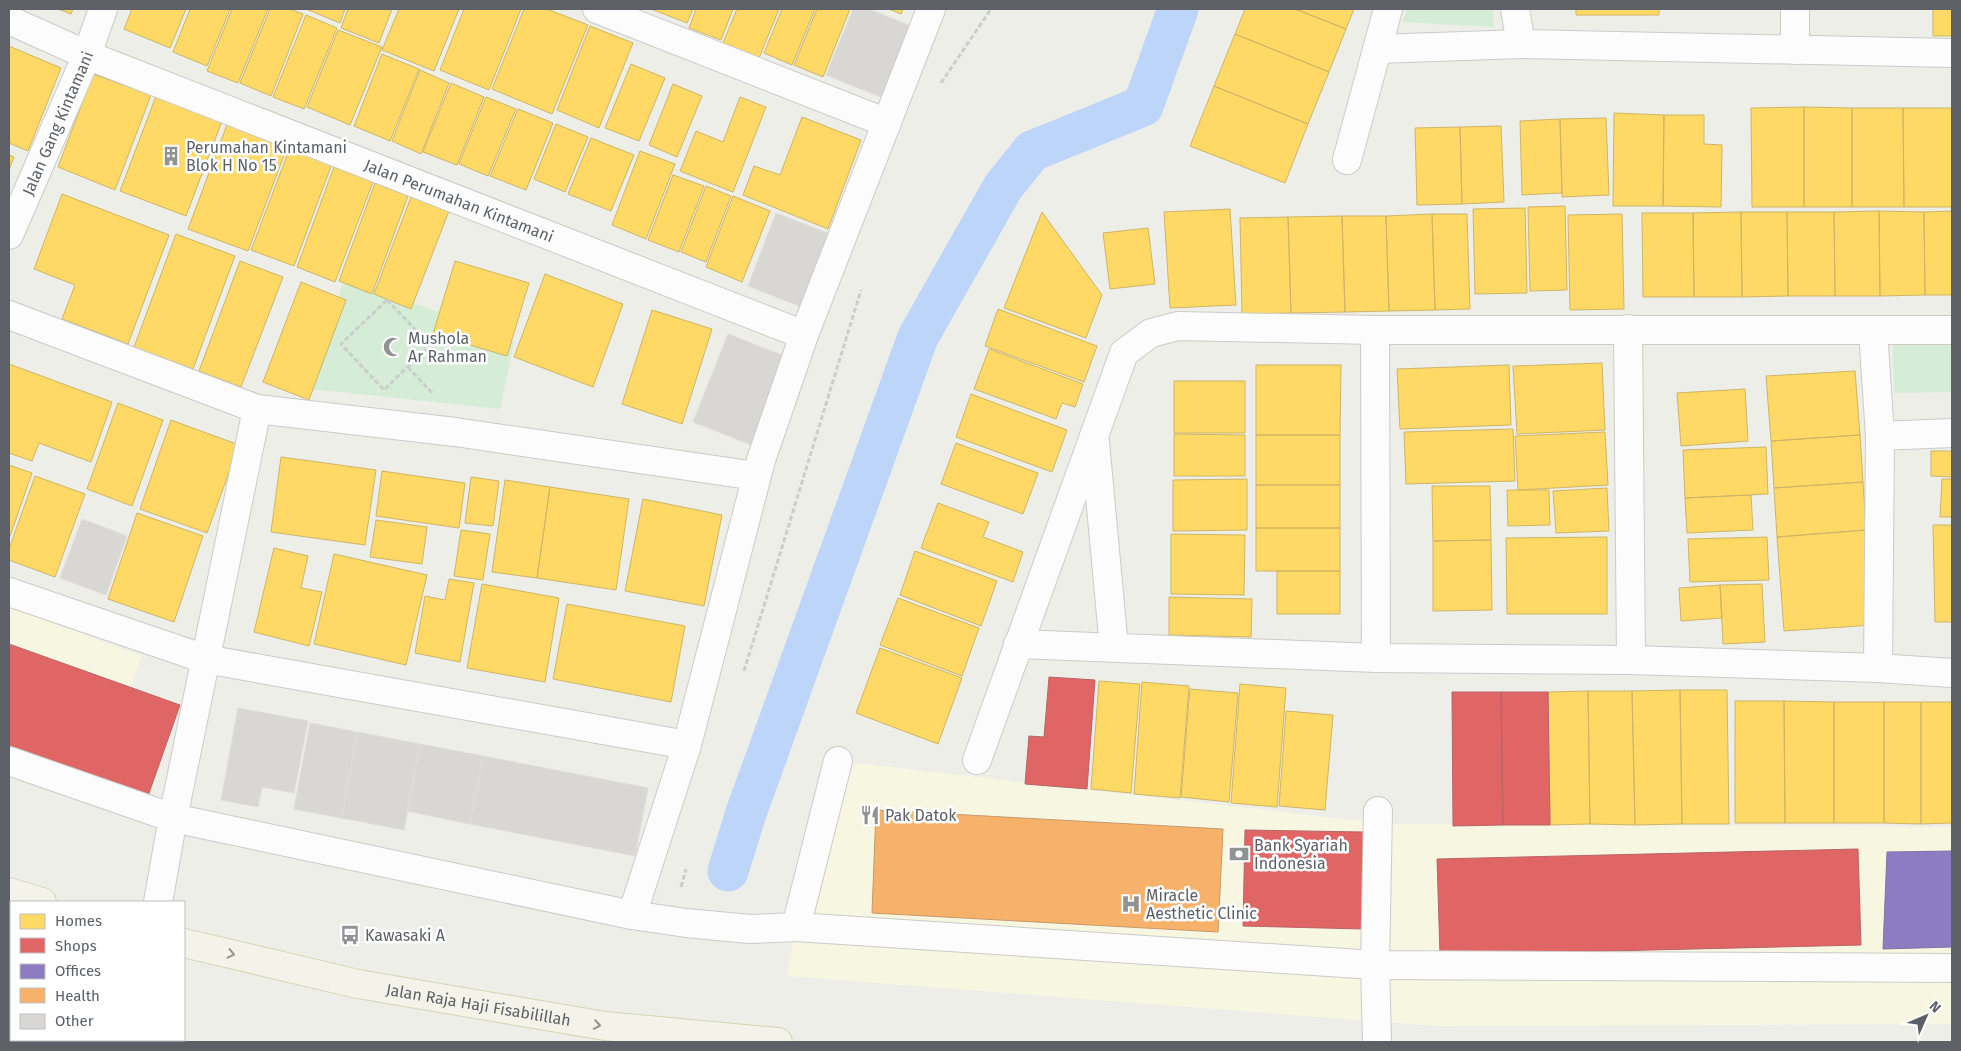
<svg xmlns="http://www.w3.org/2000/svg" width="1961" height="1051" font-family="'Fira Sans',sans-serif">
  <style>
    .commercial { fill: #f7f6e1 }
    .green { fill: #d5ecd6 }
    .homes { fill: #ffd966; stroke: #ceb566 }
    .shops { fill: #e06666; stroke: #b96466 }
    .offices { fill: #8e7cc3; stroke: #7f74a7 }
    .health { fill: #f6b26b; stroke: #c8996a }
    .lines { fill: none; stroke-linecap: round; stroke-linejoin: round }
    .canal { stroke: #bcd5f8; stroke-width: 41 }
    .building { fill: #d8d7d3; stroke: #deddd7 }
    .minor-casing { stroke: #cbccca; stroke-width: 30 }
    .major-casing { stroke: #d8d4b4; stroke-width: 30 }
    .path { stroke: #c9cfcc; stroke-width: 3; stroke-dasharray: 5 2.5; stroke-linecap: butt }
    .minor { stroke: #fcfcfc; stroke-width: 28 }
    .major { stroke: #f3f3e9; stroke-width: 28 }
    .oneway { stroke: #929394 }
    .labels { text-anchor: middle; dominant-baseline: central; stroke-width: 5; stroke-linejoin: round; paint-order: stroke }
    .street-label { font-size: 16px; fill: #5d6067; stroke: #fff }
    .poi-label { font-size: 16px; fill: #5d6067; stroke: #fff; text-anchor: start }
  </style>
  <rect width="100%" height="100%" fill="#eeeee8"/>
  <path class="commercial" d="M9,607L142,656L105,758L9,723Z
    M838,761L1387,824L1952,827V1024L1436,1026L787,976L796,927Z"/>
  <path class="green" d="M1407,9H1493L1494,27L1402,22Z
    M345,276L514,342L500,409L311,389Z
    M1893,343H1952V392L1894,393Z"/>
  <path class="homes" d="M58,9H73L71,14Z
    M132,9H186L170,48L124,29Z
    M190,9H230L207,66L173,52Z
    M232,9H268L238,83L207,71Z
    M270,9H289L303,14L271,96L240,83Z
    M306,9H345L340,23Z
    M348,9H392L379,43L341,28Z
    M399,9H459L434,71L382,50Z
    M464,9H521L489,90L440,70Z
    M524,9H547L588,25L552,114L492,89Z
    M651,9H693L687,23Z
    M696,9H733L721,40L689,28Z
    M737,9H779L759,58L723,43Z
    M782,9H815L792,65L764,53Z
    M817,9H850L823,77L794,65Z
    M889,9H903L901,14Z
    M1245,9H1295L1346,29L1329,72L1235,34Z
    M1295,9H1354L1346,29Z
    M1576,9H1659V15H1576Z
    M1933,9H1952V36H1933Z
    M306,15L337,28L304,109L273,97Z
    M590,26L633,43L599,128L557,110Z
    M338,30L382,47L350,125L307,107Z
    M1235,34L1329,72L1308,124L1214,86Z
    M9,46L61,68L28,151L9,143Z
    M382,54L419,69L390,141L354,126Z
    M631,64L665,78L639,141L605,128Z
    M420,70L449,83L421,154L392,141Z
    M93,74L151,95L115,190L58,167Z
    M451,83L484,97L457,165L423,152Z
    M673,84L702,96L677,157L649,145Z
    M1214,86L1308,124L1285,183L1190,146Z
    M156,96L222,121L186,216L120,191Z
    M486,97L516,109L488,176L459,164Z
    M740,97L766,107L733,192L680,171L696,131L723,142Z
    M1804,107V207H1752L1751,108Z
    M1804,107L1852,108V207H1804Z
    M1852,108H1903L1904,207H1852Z
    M1903,108H1952V207H1904Z
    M518,109L553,123L526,190L490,176Z
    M1614,113L1664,115L1663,206H1613Z
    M1664,115H1704V144L1722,145L1721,207L1663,206Z
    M802,117L861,140L828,229L743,195L754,166L780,175Z
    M1606,118L1609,195L1562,197L1560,119Z
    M1560,119L1562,193L1522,195L1520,121Z
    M228,122L288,145L248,251L188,229Z
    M556,124L588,137L565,192L534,179Z
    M1501,126L1504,202L1462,204L1460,127Z
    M1460,127L1462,204L1417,205L1415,128Z
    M591,138L634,155L611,211L568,194Z
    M291,145L333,161L294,266L251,250Z
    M640,151L675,164L646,239L612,225Z
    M9,155L14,157L9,170Z
    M334,167L373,182L335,282L297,267Z
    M673,175L704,186L679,252L648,240Z
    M375,183L408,196L372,294L339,281Z
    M706,186L731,196L706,262L681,252Z
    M62,194L169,235L128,344L62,319L75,285L34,269Z
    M733,196L770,211L742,282L706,267Z
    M411,197L449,211L411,309L374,294Z
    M1565,206L1567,290L1530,291L1528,207Z
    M1525,208L1527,293L1475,294L1473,209Z
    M1230,209L1236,305L1170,308L1164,212Z
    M1879,211L1880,296H1835L1834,212Z
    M1879,211L1924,212L1925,295L1880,296Z
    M1952,211V295H1925L1924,212Z
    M1042,212L1102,295L1086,338L1004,308Z
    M1741,212L1742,297H1694L1693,213Z
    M1741,212H1787L1788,296L1742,297Z
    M1787,212H1834L1835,296H1788Z
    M1642,213H1693L1694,297H1643Z
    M1432,214L1435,310L1389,311L1386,216Z
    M1432,214H1467L1470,309L1435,310Z
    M1622,214L1624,309L1570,310L1568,215Z
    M1342,216L1345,312L1291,313L1288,217Z
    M1342,216H1386L1389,311L1345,312Z
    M1288,217L1291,313L1242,314L1240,218Z
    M1148,228L1155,284L1110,289L1103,233Z
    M176,234L235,256L193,369L134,347Z
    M240,261L283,277L241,387L199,371Z
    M455,261L529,283L507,356L433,334Z
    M545,274L623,304L593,387L514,357Z
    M301,282L346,300L309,400L263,382Z
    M998,309L1097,346L1084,382L985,346Z
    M652,310L712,329L682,424L622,404Z
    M989,349L1083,384L1075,407L1062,403L1056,419L974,389Z
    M1602,363L1605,430L1517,434L1513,366Z
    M9,364L112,402L91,462L39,443L32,461L9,453Z
    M1256,365H1341L1340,435H1256Z
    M1509,365L1511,425L1400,429L1397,369Z
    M1855,371L1860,435L1771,441L1766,376Z
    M1174,381H1245V433H1174Z
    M1745,389L1748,441L1681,446L1677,393Z
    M971,394L1067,430L1052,472L956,437Z
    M118,403L163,420L132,506L87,489Z
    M171,420L239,445L207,533L140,509Z
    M1513,429L1515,481L1406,484L1404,432Z
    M1605,432L1608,485L1518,490L1515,436Z
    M1174,434L1245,435V476H1174Z
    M1256,435H1340V485H1256Z
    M1860,435L1863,482L1774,488L1771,441Z
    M956,443L1038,473L1023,514L941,484Z
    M1766,447L1768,494L1685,498L1683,450Z
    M1931,451H1952V477L1931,476Z
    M281,457L376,470L365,545L271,532Z
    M9,465L32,473L9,539Z
    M382,471L465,483L459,528L376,516Z
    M35,476L85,494L55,577L9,560V549Z
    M471,477L499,481L493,526L465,523Z
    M1247,479V530L1173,531V480Z
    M1942,479H1952V517H1940Z
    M505,480L550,487L537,578L492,572Z
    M1863,482L1866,530L1777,537L1774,488Z
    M1256,485H1340V528H1256Z
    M1432,486H1490L1491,540L1433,541Z
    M550,487L629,499L616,590L537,578Z
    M1607,488L1609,531L1556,533L1553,491Z
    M1507,490H1549L1550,525L1508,526Z
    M1751,495L1753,530L1687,533L1685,498Z
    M643,499L722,515L704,606L625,591Z
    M938,503L989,522L983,537L1023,552L1013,582L921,548Z
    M137,513L203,536L174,622L108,599Z
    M376,520L427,527L422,564L370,557Z
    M1933,525H1952V622H1935Z
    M1256,528H1340V571H1256Z
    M461,530L490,534L483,580L454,576Z
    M1866,530L1873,625L1784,631L1777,537Z
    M1171,534L1245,535L1244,595L1171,594Z
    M1607,537V614H1507L1506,538Z
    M1767,537L1769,580L1690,582L1688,539Z
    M1491,540L1492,610L1433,611V541Z
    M274,548L308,556L301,588L322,592L309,646L254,632Z
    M915,551L997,581L981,626L900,595Z
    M334,554L427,575L406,665L314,644Z
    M1277,571H1340V614H1277Z
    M449,579L474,583L460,662L415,653L425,596L445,600Z
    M482,584L559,598L545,682L467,668Z
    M1762,584L1765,642L1723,644L1720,585Z
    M1720,585L1722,618L1681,621L1679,588Z
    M1169,597L1252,599L1251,637L1169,635Z
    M898,598L979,628L962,676L880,645Z
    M567,604L685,626L671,702L553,679Z
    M880,648L962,678L938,744L856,713Z
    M1099,681L1140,684L1131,793L1091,789Z
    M1142,682L1189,686L1180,798L1134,794Z
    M1240,684L1286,688L1277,807L1231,803Z
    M1190,689L1238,693L1229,802L1181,797Z
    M1680,690H1727L1729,824H1682Z
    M1680,690L1682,824L1635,825L1632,691Z
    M1588,691H1632L1635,825L1590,824Z
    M1588,691L1590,824L1550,825L1548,692Z
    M1735,701H1784L1785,823H1735Z
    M1784,701L1834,702V823H1785Z
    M1834,702H1884V823H1834Z
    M1884,702H1921V824L1884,823Z
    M1921,702H1952V823L1921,824Z
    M1286,711L1333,715L1325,810L1279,806Z"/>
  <path class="shops" d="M9,644L180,705L148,796L9,746Z
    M1049,677L1095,680L1087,789L1025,784L1029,736L1044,737Z
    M1452,692H1501L1503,825L1453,826Z
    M1501,692H1548L1550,825H1503Z
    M1245,830L1364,832L1362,929L1243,926Z
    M1858,849L1861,945L1440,955L1437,859Z"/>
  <path class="offices" d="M1952,851V947L1883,949L1887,852Z"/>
  <path class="health" d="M876,810L1223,829L1218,932L872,913Z"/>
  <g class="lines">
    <path class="canal" d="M728,871L746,813L918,337L1003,187L1032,151L1143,106L1178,9"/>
  </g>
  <path class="building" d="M853,9H869L915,28L886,99L826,75Z
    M776,213L835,236L807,309L748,286Z
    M728,334L792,359L757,447L693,422Z
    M82,519L127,536L106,595L60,578Z
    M238,708L308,721L294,793L262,787L258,807L221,800Z
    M310,723L357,732L342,818L294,809Z
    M357,732L420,744L404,830L342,818Z
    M420,744L483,756L470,824L407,811Z
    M483,756L648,788L635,856L470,824Z"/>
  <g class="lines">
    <defs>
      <g id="minor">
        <path d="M597,9L887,123"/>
        <path d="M1515,9L1521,44"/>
        <path d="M1795,9V50"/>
        <path id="s1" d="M9,20L87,55L804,335"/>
        <path d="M1377,49L1521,44L1952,53"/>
        <path d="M1347,160L1388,9"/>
        <path id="s2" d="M9,235L87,55L103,9"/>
        <path d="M9,315L257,409L455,432L756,476"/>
        <path d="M1628,329L1631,660"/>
        <path d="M1375,330L1376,658"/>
        <path d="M1873,331L1880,436L1878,668"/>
        <path d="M1880,436L1952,433"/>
        <path d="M1095,442L1114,648"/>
        <path d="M9,592L205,659L687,745"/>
        <path d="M1018,644L1376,658L1631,660L1878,668L1952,673"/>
        <path d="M977,760L1124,353L1151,333L1178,326L1375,330H1952"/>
        <path d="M9,761L173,818L632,915L686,923L750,929L796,927L1375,965L1952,968"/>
        <path d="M158,902L173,818L257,409"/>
        <path d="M632,915L687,745L761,460L804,335L931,9"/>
        <path d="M796,927L838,761"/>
        <path d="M1377,1042L1375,965L1378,811"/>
      </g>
      <g id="major">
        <path d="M9,892L42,902"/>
        <path id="s3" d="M184,943L358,984L605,1026L778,1042"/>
        <path d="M9,1013L11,1014"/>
        <path d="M91,1040L99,1042"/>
      </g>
    </defs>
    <use href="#minor" class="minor-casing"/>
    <use href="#major" class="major-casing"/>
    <path class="path" d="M941,83L991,9
      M387,300L430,345L384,390L341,344Z
      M408,367L433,394
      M744,671L861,290
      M681,887L686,869"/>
    <use href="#minor" class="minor"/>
    <use href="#major" class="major"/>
  </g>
  <defs><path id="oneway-chevron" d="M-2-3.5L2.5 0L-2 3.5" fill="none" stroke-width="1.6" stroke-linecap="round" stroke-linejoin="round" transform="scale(1.25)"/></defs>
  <g class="oneway">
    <use href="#oneway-chevron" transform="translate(231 954) rotate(13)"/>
    <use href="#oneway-chevron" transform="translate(597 1025) rotate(10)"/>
  </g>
  <defs>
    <symbol id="building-bare" viewBox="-9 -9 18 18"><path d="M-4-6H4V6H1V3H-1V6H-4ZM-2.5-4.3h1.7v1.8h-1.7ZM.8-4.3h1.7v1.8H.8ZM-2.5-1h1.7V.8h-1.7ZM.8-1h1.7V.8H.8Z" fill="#909294" stroke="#fff" stroke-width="2.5" paint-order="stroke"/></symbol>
    <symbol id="mosque-bare" viewBox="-9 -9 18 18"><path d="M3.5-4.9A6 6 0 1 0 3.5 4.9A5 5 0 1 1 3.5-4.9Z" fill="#909294" stroke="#fff" stroke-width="2.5" paint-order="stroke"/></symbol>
    <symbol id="restaurant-bare" viewBox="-9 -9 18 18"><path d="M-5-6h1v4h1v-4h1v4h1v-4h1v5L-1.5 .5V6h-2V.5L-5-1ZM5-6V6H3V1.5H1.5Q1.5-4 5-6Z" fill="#909294" stroke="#fff" stroke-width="2.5" paint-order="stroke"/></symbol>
    <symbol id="bank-bare" viewBox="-9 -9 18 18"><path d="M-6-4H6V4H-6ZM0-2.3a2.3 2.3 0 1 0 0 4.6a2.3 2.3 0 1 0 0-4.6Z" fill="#909294" stroke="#fff" stroke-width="2.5" paint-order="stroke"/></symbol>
    <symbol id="hospital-bare" viewBox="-9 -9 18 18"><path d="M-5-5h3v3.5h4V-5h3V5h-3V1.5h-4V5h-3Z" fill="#909294" stroke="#fff" stroke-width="2.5" paint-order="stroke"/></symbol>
    <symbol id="bus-bare" viewBox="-9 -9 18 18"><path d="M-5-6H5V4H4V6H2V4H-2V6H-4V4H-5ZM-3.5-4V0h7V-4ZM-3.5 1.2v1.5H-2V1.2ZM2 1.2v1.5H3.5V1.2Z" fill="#909294" stroke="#fff" stroke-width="2.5" paint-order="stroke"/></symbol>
  </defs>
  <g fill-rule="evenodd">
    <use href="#building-bare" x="157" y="142" width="28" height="28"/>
    <use href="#mosque-bare" x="379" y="333" width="28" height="28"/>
    <use href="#restaurant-bare" x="856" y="801" width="28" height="28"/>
    <use href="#bank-bare" x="1225" y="840" width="28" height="28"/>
    <use href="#hospital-bare" x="1117" y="890" width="28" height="28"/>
    <use href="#bus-bare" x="336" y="921" width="28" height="28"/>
  </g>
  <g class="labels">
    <g class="street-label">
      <text stroke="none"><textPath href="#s2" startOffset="122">Jalan Gang Kintamani</textPath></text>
      <text stroke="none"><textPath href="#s1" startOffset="485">Jalan Perumahan Kintamani</textPath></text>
      <text stroke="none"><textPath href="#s3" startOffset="301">Jalan Raja Haji Fisabilillah</textPath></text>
    </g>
    <g class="poi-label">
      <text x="186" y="147">Perumahan Kintamani<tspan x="186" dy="18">Blok H No 15</tspan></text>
      <text x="408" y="338">Mushola<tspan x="408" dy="18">Ar Rahman</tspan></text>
      <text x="885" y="815">Pak Datok</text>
      <text x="1254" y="845">Bank Syariah<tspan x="1254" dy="18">Indonesia</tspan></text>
      <text x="1146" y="895">Miracle<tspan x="1146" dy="18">Aesthetic Clinic</tspan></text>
      <text x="365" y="935">Kawasaki A</text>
    </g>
  </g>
  <rect width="1961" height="1051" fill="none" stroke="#5d6067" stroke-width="20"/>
  <rect x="10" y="901" width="175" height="140" fill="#ffffff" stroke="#bebfc2"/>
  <rect x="20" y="914" width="25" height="15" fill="#ffd966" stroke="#bebfc2"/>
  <text x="55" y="926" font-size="15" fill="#5d6067">Homes</text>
  <rect x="20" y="938" width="25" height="15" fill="#e06666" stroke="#bebfc2"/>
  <text x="55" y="951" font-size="15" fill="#5d6067">Shops</text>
  <rect x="20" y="964" width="25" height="15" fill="#8e7cc3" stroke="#bebfc2"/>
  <text x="55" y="976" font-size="15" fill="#5d6067">Offices</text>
  <rect x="20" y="988" width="25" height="15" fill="#f6b26b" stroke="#bebfc2"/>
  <text x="55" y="1001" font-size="15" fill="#5d6067">Health</text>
  <rect x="20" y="1014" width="25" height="15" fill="#d8d7d3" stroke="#bebfc2"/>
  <text x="55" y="1026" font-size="15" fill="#5d6067">Other</text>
  <g transform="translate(1926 1016) rotate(45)" stroke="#ffffff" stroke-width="4" paint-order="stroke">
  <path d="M0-4L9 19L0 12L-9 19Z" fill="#5d6067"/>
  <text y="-8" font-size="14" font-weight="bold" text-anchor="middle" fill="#5d6067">N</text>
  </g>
</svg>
